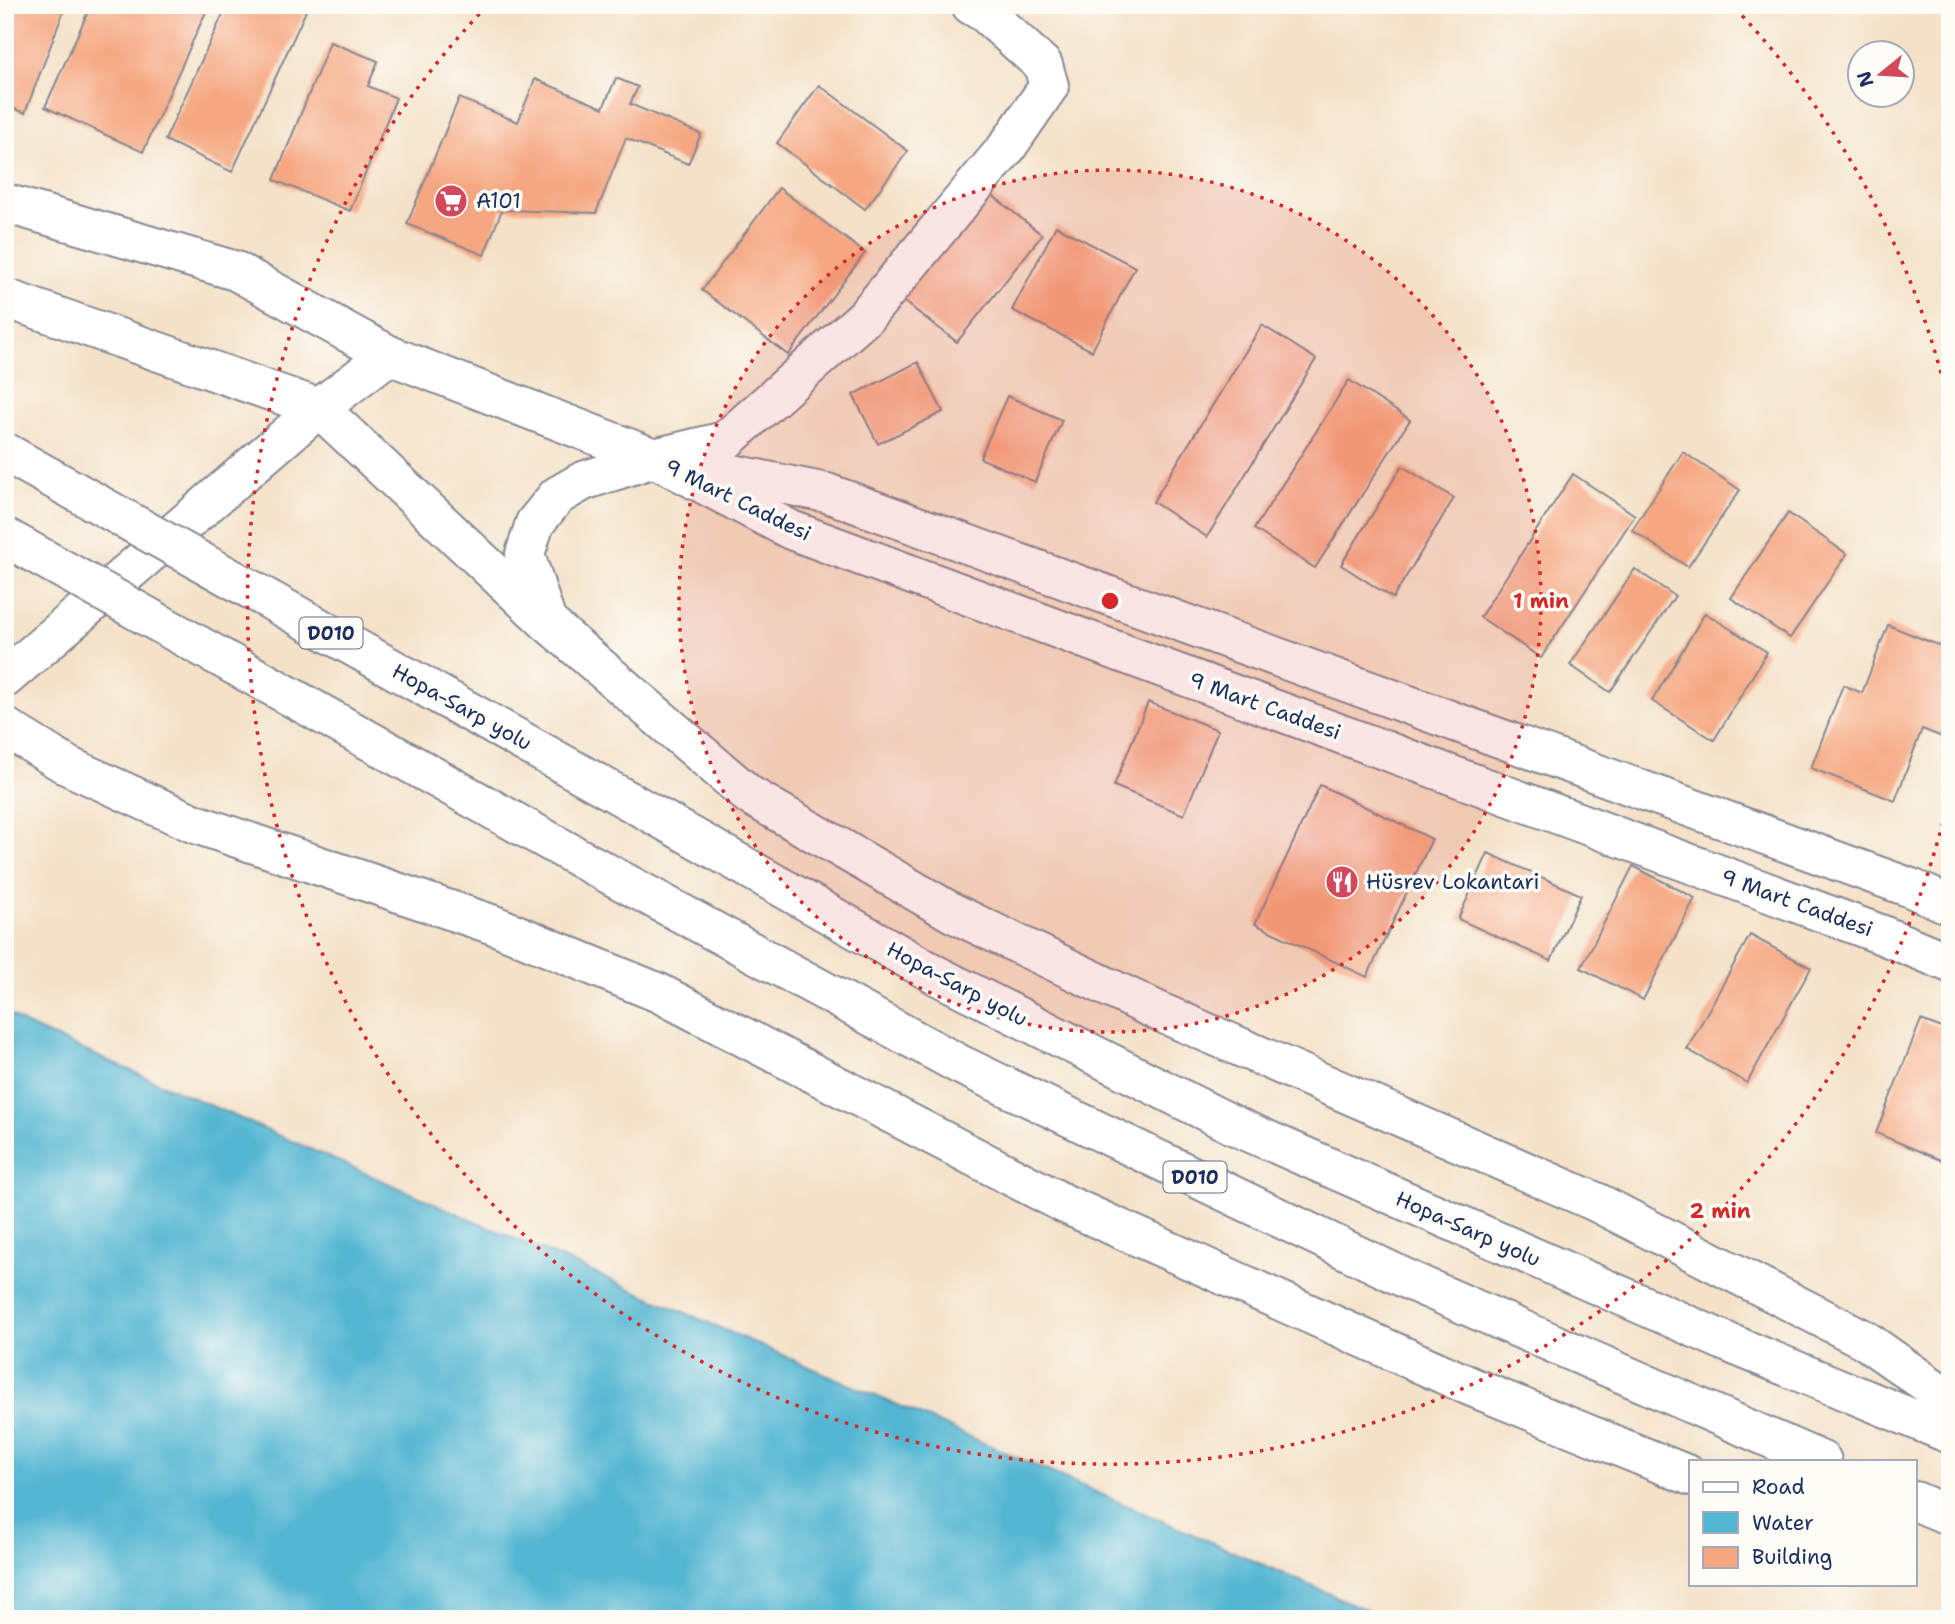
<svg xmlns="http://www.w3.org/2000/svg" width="1955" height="1624" font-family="'Shantell Sans',sans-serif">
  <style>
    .water { fill: #53b6d2; stroke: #377298; stroke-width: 2 }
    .building { fill: #f6a781 }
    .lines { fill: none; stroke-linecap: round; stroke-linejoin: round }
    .minor-casing { stroke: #888892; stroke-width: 42 }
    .tertiary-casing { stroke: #888892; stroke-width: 42 }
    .secondary-casing { stroke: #888892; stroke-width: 42 }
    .trunk-casing { stroke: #888892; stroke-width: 42 }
    .minor { stroke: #fff; stroke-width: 38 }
    .tertiary { stroke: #fff; stroke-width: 38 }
    .secondary { stroke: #fff; stroke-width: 38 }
    .trunk { stroke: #fff; stroke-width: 38 }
    .trunk-bridge-casing { stroke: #888892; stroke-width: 42; stroke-linecap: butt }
    .trunk-bridge { stroke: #fff; stroke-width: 38 }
    .ring { fill: none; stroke: #d62828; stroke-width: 3.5; stroke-dasharray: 3.5 7 }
    .labels { text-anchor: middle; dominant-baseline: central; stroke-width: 7; stroke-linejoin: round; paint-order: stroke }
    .shield { fill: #fdfcf7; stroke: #5f6c8c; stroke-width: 2 }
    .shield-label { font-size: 19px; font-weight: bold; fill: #1b2f5e }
    .poi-label { font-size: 21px; fill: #1b2f5e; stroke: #fdfcf7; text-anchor: start }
    .street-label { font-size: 21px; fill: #1b2f5e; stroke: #fdfcf7 }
    .centre { fill: #d62828; stroke: #fdfcf7; stroke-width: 3.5 }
    .ring-label { font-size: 21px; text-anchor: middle; font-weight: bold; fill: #d62828; stroke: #fdfcf7; stroke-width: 7; stroke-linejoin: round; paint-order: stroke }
  </style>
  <rect width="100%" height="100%" fill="#fdfcf7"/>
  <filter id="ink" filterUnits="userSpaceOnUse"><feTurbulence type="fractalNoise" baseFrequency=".0143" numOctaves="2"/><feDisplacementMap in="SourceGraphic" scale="14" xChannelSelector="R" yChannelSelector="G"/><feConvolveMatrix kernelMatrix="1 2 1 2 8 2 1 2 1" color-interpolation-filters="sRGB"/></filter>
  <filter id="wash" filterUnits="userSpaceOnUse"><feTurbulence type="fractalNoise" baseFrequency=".00686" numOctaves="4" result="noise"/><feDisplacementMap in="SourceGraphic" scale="28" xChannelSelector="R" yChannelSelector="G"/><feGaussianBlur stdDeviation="1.57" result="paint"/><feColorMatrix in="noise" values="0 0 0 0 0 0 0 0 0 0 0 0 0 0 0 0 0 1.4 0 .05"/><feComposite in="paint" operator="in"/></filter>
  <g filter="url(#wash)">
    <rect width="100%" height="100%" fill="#f4e1c7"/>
    <path class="water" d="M5,1011L26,1025L1387,1619H5Z"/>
    <g id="blocks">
      <path class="building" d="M5,5H66L25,113L5,105Z
        M91,5H209L143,152L45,107Z
        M227,5H294L306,11L232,172L165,140Z
        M330,42L378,61L368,86L396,98L350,211L274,180Z
        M616,78L638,87L630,104L701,134L688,164L626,138L596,213L502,210L484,255L407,224L459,98L518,122L535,79L603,108Z
        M819,85L908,151L865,209L777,143Z
        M779,188L865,253L788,355L702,290Z
        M987,191L1042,235L957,342L901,299Z
        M1056,226L1135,267L1092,351L1012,310Z
        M1262,325L1316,359L1207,537L1153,502Z
        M918,362L943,412L878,444L853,395Z
        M1349,380L1410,420L1315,568L1254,529Z
        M1007,396L1062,420L1035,482L980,458Z
        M1683,452L1740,490L1688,567L1632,530Z
        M1402,466L1454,498L1393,598L1341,565Z
        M1573,474L1635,515L1541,658L1480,617Z
        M1788,513L1847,554L1790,638L1731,598Z
        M1635,569L1675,596L1610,692L1570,665Z
        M1705,613L1767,652L1714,740L1652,701Z
        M1888,625L1950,650V740L1922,729L1895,801L1811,768L1843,685L1862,693Z
        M1148,702L1218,730L1184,815L1114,786Z
        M1320,785L1432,839L1367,977L1255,924Z
        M1488,853L1581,895L1551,961L1458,919Z
        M1633,866L1695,898L1643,1000L1581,968Z
        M1750,935L1811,968L1747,1083L1687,1049Z
        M1921,1020L1950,1031V1164L1876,1133Z"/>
    </g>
  </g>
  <g filter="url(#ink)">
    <use href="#blocks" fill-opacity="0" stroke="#888892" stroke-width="2"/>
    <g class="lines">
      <defs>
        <path id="minor" d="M654,458L725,441L865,317L1007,147L1049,86L1043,65L985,13L971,5"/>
        <path id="tertiary" d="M5,203L236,271L389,355"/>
        <path id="secondary" d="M697,467L827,493L1911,888L1950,905
          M5,678L319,408L389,355L654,458L791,530L1880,934L1950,963"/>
        <path id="trunk" d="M5,298L319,408L546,621L749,795L953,913L1162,1013L1596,1202L1865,1340L1943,1395L1950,1402
          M546,619L525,554L535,523L557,496L583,481L654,458
          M5,727L68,766L193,823L494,925L659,993L1065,1204L1472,1387L1691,1476
          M656,816L938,976L1233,1125L1729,1343L1950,1434
          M583,860L959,1064L1413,1282L1822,1461
          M1915,1501L1950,1516"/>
      </defs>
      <use href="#minor" class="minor-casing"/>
      <use href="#tertiary" class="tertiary-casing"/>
      <use href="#secondary" class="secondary-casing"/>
      <use href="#trunk" class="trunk-casing"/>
      <use href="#minor" class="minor"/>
      <use href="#tertiary" class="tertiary"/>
      <use href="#secondary" class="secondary"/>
      <use href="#trunk" class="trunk"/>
      <defs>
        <path id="trunk-bridge" d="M5,452L656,816
          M5,537L583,860"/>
      </defs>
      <use href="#trunk-bridge" class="trunk-bridge-casing"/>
      <use href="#trunk-bridge" class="trunk-bridge"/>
    </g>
  </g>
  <circle cx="1110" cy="601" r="431" fill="#d62828" fill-opacity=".12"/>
  <g class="ring">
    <circle cx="1110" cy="601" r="431"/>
    <path d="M1948 802A862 862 0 1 1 485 8M1735 8A862 862 0 0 1 1948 400"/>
  </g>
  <defs>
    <symbol id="supermarket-disc" viewBox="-11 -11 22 22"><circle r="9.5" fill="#d1495b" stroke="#fdfcf7"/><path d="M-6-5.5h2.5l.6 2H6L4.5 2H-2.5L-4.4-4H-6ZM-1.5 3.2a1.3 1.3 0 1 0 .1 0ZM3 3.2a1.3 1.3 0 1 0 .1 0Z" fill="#fff"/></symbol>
    <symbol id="restaurant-disc" viewBox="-11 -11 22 22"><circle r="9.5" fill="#d1495b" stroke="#fdfcf7"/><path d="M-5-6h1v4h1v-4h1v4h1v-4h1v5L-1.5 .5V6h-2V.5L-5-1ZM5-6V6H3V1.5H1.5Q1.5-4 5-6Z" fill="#fff"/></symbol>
  </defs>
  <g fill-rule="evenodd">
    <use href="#supermarket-disc" x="432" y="182" width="38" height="38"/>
    <use href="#restaurant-disc" x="1323" y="863" width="38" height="38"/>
  </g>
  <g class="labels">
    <g class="shield">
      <rect x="299.5" y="617.5" width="63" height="31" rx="5"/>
      <rect x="1163.5" y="1161.5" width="63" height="31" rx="5"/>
    </g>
    <g class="shield-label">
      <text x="331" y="633">D010</text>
      <text x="1195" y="1177">D010</text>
    </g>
    <g class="poi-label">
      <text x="476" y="201">A101</text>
      <text x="1366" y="882">Hüsrev Lokantari</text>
    </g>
    <g class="street-label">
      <text transform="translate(738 500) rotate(26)">9 Mart Caddesi</text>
      <text transform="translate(1265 706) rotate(20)">9 Mart Caddesi</text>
      <text transform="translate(462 707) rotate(29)">Hopa-Sarp yolu</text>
      <text transform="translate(1797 903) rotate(20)">9 Mart Caddesi</text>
      <text transform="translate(957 984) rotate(28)">Hopa-Sarp yolu</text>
      <text transform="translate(1468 1229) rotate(24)">Hopa-Sarp yolu</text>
    </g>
  </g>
  <circle cx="1110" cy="601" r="10" class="centre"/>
  <g class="ring-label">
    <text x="1541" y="608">1 min</text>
    <text x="1720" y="1218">2 min</text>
  </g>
  <rect width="1955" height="1624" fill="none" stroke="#fdfcf7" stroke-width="28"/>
  <rect x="1689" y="1460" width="228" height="126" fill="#fdfcf7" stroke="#a3aaba" stroke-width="2"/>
  <rect x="1703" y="1482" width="35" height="10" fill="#ffffff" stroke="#a3aaba" stroke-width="2"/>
  <text x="1752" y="1494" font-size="21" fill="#1b2f5e">Road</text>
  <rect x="1703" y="1512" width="35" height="21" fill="#53b6d2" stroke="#a3aaba" stroke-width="2"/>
  <text x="1752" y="1530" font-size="21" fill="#1b2f5e">Water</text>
  <rect x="1703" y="1547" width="35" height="21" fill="#f6a781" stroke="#a3aaba" stroke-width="2"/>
  <text x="1752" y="1564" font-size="21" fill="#1b2f5e">Building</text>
  <g transform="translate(1881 74) rotate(252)"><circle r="33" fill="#fdfcf7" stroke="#a3aaba" stroke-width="2"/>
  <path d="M0-5L12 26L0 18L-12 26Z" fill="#d1495b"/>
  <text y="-10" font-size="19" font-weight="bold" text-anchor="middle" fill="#1b2f5e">N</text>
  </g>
</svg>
